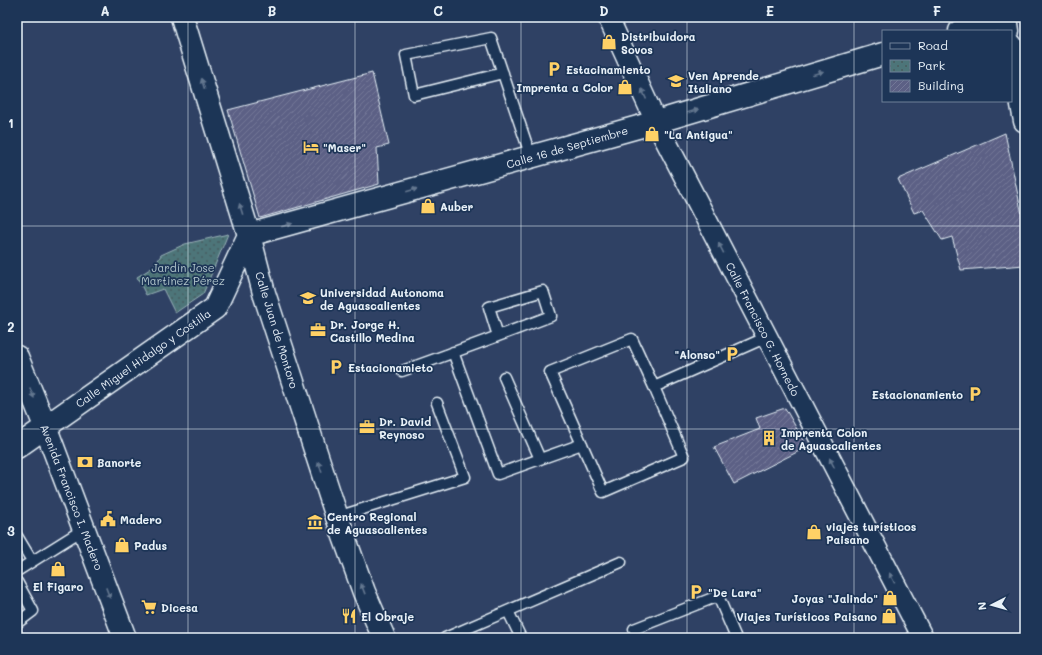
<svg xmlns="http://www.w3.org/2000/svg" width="1042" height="655" font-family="Mali,sans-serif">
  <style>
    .park { fill: url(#park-dots); stroke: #9ab3b8 }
    .building { fill: url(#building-hatch); stroke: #e8f1f8 }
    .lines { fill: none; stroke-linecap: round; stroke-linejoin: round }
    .service-casing { stroke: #e8f1f8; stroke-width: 13 }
    .minor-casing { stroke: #e8f1f8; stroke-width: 23 }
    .tertiary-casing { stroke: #e8f1f8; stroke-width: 25 }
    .secondary-casing { stroke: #e8f1f8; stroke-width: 25 }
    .primary-casing { stroke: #e8f1f8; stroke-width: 25 }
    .service { stroke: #1d3557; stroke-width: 10 }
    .minor { stroke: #1d3557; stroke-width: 20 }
    .tertiary { stroke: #1d3557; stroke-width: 22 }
    .secondary { stroke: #1d3557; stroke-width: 22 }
    .primary { stroke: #1d3557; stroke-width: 22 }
    .oneway { fill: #64778f }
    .grid { fill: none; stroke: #e8f1f8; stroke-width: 1; stroke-opacity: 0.55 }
    .labels { text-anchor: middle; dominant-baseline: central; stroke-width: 3.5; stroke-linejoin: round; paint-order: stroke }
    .poi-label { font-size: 11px; font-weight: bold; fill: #e8f1f8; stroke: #1d3557; text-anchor: start }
    .street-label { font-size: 11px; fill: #e8f1f8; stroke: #1d3557 }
    .park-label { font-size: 11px; fill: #b2c6cc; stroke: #1d3557 }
    .neatline { fill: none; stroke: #e8f1f8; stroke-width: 1.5 }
    .grid-label { font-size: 13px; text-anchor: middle; font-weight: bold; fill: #e8f1f8 }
  </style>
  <defs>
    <pattern id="park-dots" width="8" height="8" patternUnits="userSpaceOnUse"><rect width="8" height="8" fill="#4d7579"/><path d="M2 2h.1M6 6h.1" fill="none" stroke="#495c5f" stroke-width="1.8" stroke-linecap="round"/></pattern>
    <pattern id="building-hatch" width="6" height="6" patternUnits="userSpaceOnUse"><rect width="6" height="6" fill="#5c6085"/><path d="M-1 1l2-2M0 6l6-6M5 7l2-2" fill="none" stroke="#737797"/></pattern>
  </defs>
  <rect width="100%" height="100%" fill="#2f4164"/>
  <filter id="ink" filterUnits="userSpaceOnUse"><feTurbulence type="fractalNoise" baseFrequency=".025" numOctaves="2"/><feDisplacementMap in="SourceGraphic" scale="8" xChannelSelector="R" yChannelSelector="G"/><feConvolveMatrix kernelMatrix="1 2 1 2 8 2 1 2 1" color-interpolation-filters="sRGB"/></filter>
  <g filter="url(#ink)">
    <path class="park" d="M228,234L203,294L175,313L163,289L146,295L137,277L155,266L161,255L185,244Z"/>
    <path class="building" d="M372,73L389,145L377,148L379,184L260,218L228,110Z
      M1005,133L1025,229V265L961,270L952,237L942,240L923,210L914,213L898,179Z
      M785,408L807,447L734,484L714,447L760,429L756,418Z"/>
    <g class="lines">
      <defs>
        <path id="service" d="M503,73L414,95L406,55L491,38L531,157
          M632,339L654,387L684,457L603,492L550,372Z
          M453,352L498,474L582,444
          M402,371C452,353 501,335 551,316L543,291L489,307L498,336
          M504,377L540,459
          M654,387L767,337
          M337,517L465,477L437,403
          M17,536L32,561
          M17,571L84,529
          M17,582L33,611L17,623
          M508,611L521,638
          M634,629L718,596L736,638
          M17,635L19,638
          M445,638L621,562"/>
        <path id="minor" d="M608,17L656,122L923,638"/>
        <path id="tertiary" d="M182,17L249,235L264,293L337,517L364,592L384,638
          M960,31L1007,17
          M17,447L215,308L249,235L656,122L883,54"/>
        <path id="secondary" d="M17,357L45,426L125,638"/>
        <path id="primary" d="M1006,17L1008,31
          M1011,45L1025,121"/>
      </defs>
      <use href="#service" class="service-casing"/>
      <use href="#minor" class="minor-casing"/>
      <use href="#tertiary" class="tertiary-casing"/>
      <use href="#secondary" class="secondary-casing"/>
      <use href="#primary" class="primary-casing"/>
      <use href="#service" class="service"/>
      <use href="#minor" class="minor"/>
      <use href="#tertiary" class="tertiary"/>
      <use href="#secondary" class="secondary"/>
      <use href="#primary" class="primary"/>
    </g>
    <defs><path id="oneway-solid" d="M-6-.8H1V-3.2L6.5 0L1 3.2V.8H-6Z"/></defs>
    <g class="oneway">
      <use href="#oneway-solid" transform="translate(818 73) rotate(-17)"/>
      <use href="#oneway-solid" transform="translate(203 84) rotate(-107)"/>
      <use href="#oneway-solid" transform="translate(644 94) rotate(-114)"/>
      <use href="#oneway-solid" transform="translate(693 111) rotate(-17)"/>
      <use href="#oneway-solid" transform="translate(412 190) rotate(-16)"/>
      <use href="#oneway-solid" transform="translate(241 209) rotate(-107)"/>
      <use href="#oneway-solid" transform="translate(287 225) rotate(-16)"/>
      <use href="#oneway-solid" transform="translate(721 248) rotate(-117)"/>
      <use href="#oneway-solid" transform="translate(32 393) rotate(68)"/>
      <use href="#oneway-solid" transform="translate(832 463) rotate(-117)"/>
      <use href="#oneway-solid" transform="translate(320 467) rotate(-108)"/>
      <use href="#oneway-solid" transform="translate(892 578) rotate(-117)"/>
      <use href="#oneway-solid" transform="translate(363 589) rotate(-111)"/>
      <use href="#oneway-solid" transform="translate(108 593) rotate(69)"/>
    </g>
  </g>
  <path class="grid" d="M188,17V638M355,17V638M521,17V638M687,17V638M854,17V638M17,226H1025M17,429H1025"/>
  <defs>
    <symbol id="shop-bare" viewBox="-9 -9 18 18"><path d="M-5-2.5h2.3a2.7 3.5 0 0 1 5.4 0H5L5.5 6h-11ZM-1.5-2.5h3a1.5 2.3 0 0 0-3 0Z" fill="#ffd166" stroke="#1d3557" stroke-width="2.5" paint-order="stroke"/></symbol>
    <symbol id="parking-bare" viewBox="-9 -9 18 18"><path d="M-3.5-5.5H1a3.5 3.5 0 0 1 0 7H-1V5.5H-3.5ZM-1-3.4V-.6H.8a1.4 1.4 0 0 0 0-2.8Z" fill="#ffd166" stroke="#1d3557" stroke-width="2.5" paint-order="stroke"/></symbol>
    <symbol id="school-bare" viewBox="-9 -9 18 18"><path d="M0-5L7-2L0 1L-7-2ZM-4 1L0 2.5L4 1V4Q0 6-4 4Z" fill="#ffd166" stroke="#1d3557" stroke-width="2.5" paint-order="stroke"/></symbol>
    <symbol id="hotel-bare" viewBox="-9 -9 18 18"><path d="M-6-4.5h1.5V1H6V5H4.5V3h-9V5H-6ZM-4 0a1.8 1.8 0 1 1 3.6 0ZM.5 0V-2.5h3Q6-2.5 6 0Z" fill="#ffd166" stroke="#1d3557" stroke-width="2.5" paint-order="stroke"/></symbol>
    <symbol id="university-bare" viewBox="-9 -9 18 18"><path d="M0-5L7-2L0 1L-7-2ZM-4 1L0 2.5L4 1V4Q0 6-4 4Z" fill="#ffd166" stroke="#1d3557" stroke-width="2.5" paint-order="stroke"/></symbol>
    <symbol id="office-bare" viewBox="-9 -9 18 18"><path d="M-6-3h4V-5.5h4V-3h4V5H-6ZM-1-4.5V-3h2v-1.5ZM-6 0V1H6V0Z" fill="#ffd166" stroke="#1d3557" stroke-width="2.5" paint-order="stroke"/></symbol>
    <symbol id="building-bare" viewBox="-9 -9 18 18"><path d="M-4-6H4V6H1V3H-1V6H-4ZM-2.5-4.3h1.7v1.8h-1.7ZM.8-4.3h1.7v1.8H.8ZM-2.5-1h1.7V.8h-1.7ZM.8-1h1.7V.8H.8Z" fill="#ffd166" stroke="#1d3557" stroke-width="2.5" paint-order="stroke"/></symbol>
    <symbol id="bank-bare" viewBox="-9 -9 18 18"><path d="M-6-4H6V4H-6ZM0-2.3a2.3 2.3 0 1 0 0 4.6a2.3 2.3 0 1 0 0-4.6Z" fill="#ffd166" stroke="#1d3557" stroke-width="2.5" paint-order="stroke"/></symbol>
    <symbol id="civic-bare" viewBox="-9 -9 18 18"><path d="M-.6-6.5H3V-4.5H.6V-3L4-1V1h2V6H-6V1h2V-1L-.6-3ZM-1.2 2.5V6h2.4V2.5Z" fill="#ffd166" stroke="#1d3557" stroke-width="2.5" paint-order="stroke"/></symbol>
    <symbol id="museum-bare" viewBox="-9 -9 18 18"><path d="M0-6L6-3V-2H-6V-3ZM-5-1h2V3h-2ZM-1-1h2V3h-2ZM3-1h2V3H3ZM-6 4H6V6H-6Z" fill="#ffd166" stroke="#1d3557" stroke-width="2.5" paint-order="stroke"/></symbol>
    <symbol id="supermarket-bare" viewBox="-9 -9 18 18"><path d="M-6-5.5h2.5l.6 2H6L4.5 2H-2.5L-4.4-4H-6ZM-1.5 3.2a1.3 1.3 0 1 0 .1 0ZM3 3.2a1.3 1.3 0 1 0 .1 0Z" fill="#ffd166" stroke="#1d3557" stroke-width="2.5" paint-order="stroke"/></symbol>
    <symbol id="restaurant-bare" viewBox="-9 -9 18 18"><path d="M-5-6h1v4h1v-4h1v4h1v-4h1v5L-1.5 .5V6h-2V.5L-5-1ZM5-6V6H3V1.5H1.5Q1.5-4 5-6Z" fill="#ffd166" stroke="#1d3557" stroke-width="2.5" paint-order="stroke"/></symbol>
  </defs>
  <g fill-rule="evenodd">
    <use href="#shop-bare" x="598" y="31" width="22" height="22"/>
    <use href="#parking-bare" x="543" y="58" width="22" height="22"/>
    <use href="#school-bare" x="665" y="70" width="22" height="22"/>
    <use href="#shop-bare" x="614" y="76" width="22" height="22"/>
    <use href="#shop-bare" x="641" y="123" width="22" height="22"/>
    <use href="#hotel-bare" x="300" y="136" width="22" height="22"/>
    <use href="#shop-bare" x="417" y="195" width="22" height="22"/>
    <use href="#university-bare" x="297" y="287" width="22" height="22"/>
    <use href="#office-bare" x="307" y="319" width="22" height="22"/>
    <use href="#parking-bare" x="721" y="343" width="22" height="22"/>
    <use href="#parking-bare" x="325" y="356" width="22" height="22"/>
    <use href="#parking-bare" x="964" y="383" width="22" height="22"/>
    <use href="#office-bare" x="356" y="416" width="22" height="22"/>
    <use href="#building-bare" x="758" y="427" width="22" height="22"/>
    <use href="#bank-bare" x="74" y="451" width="22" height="22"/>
    <use href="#civic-bare" x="97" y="508" width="22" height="22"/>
    <use href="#museum-bare" x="304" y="511" width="22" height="22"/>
    <use href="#shop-bare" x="803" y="521" width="22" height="22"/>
    <use href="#shop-bare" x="111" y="534" width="22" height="22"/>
    <use href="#shop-bare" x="47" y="558" width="22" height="22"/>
    <use href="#parking-bare" x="685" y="581" width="22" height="22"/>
    <use href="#shop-bare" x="879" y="587" width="22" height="22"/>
    <use href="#supermarket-bare" x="138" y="596" width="22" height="22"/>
    <use href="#restaurant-bare" x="338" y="605" width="22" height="22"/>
    <use href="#shop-bare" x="878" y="605" width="22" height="22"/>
  </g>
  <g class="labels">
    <g class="poi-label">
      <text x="621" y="36">Distribuidora<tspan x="621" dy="13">Sovos</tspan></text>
      <text x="566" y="69">Estacinamiento</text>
      <text x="688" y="75">Ven Aprende<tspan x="688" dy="13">Italiano</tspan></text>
      <text x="613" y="87" text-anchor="end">Imprenta a Color</text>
      <text x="664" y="134">"La Antigua"</text>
      <text x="323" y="147">"Maser"</text>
      <text x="440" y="206">Auber</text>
      <text x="320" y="292">Universidad Autonoma<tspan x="320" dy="13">de Aguascalientes</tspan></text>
      <text x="330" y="324">Dr. Jorge H.<tspan x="330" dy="13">Castillo Medina</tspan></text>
      <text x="720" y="354" text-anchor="end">"Alonso"</text>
      <text x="348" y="367">Estacionamieto</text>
      <text x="963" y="394" text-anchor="end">Estacionamiento</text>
      <text x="379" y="421">Dr. David<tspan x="379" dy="13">Reynoso</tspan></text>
      <text x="781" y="432">Imprenta Colon<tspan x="781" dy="13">de Aguascalientes</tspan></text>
      <text x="97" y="462">Banorte</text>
      <text x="327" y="516">Centro Regional<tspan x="327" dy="13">de Aguascalientes</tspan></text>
      <text x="120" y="519">Madero</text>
      <text x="826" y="526">viajes turísticos<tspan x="826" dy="13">Paisano</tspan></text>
      <text x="134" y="545">Padus</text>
      <text x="58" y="586" text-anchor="middle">El Figaro</text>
      <text x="708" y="592">"De Lara"</text>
      <text x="878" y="598" text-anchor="end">Joyas "Jalindo"</text>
      <text x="161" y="607">Dicesa</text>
      <text x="361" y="616">El Obraje</text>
      <text x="877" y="616" text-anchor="end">Viajes Turísticos Paisano</text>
    </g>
    <g class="street-label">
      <text transform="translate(567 147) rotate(-16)">Calle 16 de Septiembre</text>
      <text transform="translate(763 329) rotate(63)">Calle Francisco G. Hornedo</text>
      <text transform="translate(277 330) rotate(73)">Calle Juan de Montoro</text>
      <text transform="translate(143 358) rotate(-35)">Calle Miguel Hidalgo y Costilla</text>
      <text transform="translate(72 497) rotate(69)">Avenida Francisco I. Madero</text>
    </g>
    <g class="park-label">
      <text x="183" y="267">Jardín Jose<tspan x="183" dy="13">Martinez Pérez</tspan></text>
    </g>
  </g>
  <rect width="1042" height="655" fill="none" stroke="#1d3557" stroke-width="44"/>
  <rect x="882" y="30" width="130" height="72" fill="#1d3557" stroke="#6e8097"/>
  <rect x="890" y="43" width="20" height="6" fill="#1d3557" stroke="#6e8097"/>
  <text x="918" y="50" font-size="12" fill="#e8f1f8">Road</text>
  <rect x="890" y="60" width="20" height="12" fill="url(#park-dots)" stroke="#6e8097"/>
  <text x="918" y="70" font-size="12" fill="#e8f1f8">Park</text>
  <rect x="890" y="80" width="20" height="12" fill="url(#building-hatch)" stroke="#6e8097"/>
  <text x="918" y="90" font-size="12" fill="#e8f1f8">Building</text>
  <g transform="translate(992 605) rotate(264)" stroke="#1d3557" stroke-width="3" paint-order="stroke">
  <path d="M0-3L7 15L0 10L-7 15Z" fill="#e8f1f8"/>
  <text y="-6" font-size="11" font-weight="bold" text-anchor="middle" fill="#e8f1f8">N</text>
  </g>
  <rect x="22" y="22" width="998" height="611" class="neatline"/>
  <g class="grid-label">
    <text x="105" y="16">A</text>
    <text x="272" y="16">B</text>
    <text x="438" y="16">C</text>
    <text x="604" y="16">D</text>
    <text x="770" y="16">E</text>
    <text x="937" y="16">F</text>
    <text x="11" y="128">1</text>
    <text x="11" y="332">2</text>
    <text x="11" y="536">3</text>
  </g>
</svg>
